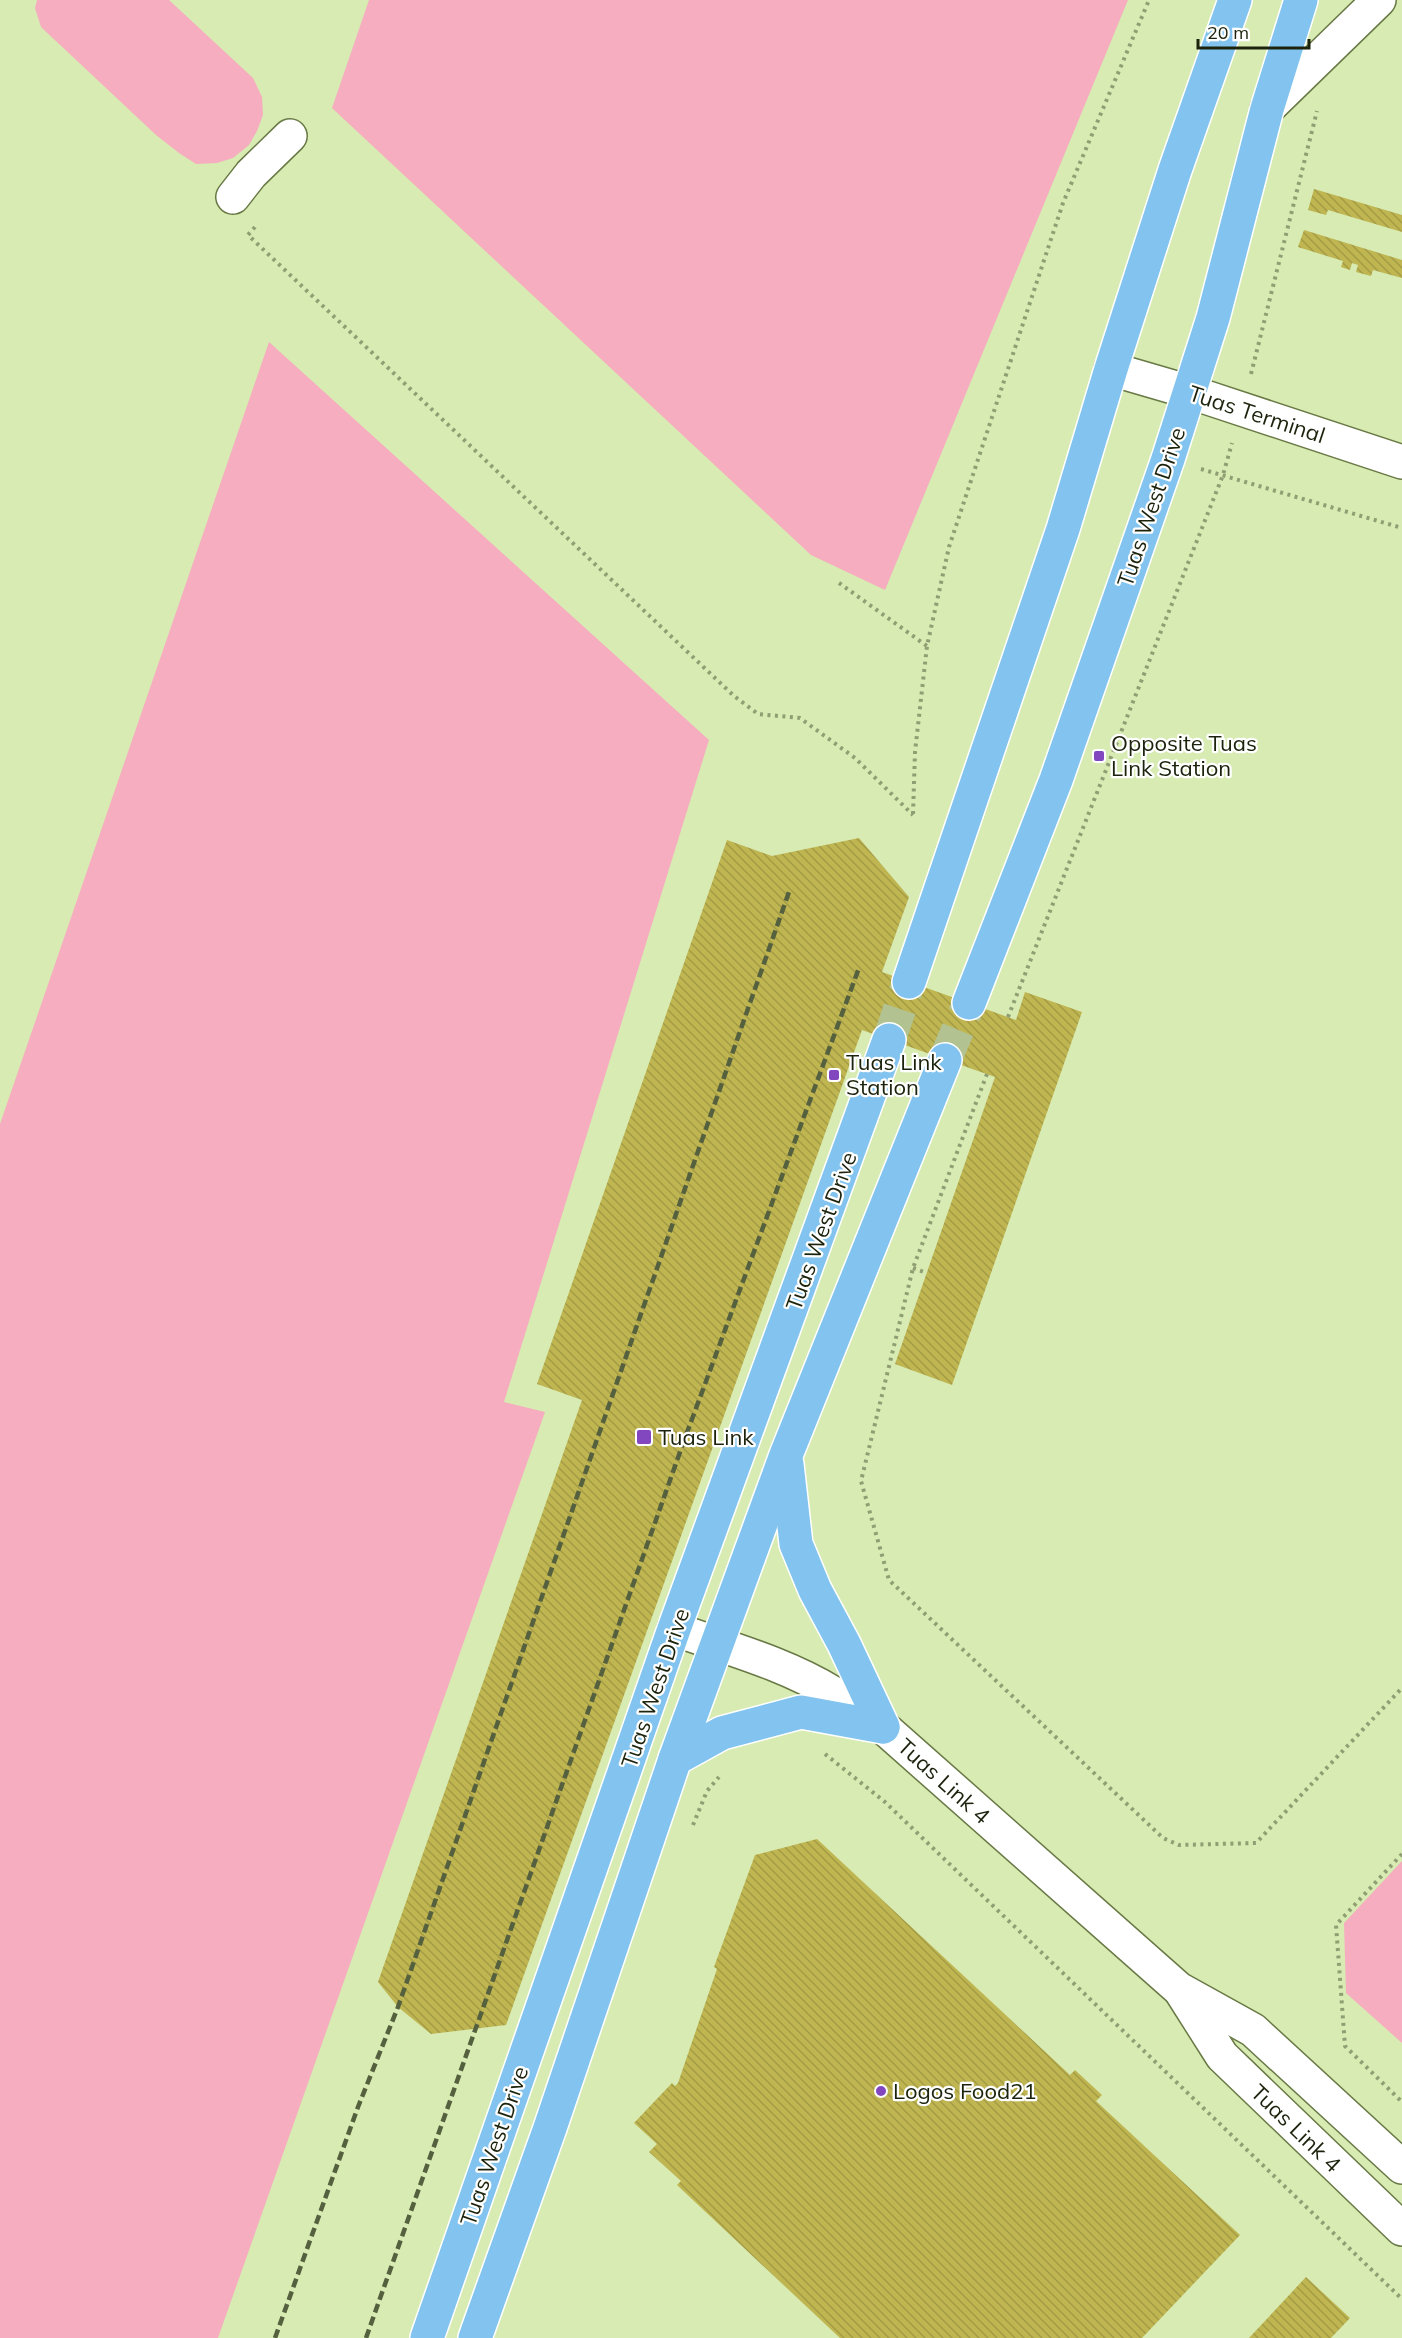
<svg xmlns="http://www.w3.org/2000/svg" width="1402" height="2338" font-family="Mulish,sans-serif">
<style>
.green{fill:#f6adbf}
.building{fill:url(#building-back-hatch)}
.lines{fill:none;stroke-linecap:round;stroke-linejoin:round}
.major-tunnel{stroke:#b2c391;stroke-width:33;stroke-dasharray:33 16;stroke-linecap:butt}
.minor-casing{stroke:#697945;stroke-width:36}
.major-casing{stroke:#fff;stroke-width:36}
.path{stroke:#909f73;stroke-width:4;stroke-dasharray:3 4.5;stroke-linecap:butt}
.minor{stroke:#fff;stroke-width:33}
.major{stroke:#82c4ef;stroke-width:33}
.rail{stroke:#55603f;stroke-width:4.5;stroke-dasharray:9 4.5;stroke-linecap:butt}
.poi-dot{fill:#8247be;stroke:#fff;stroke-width:2}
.labels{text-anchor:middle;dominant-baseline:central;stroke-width:4.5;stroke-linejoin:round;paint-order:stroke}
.street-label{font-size:22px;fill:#1c230d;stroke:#fff}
.poi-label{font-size:22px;fill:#1c230d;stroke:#fff;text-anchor:start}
</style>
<defs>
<pattern id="building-back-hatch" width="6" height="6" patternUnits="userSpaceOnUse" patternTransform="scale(1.5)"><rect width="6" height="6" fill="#bfb551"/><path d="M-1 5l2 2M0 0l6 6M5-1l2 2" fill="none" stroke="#a49b45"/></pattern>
</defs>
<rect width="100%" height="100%" fill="#d7ebb2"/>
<g class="green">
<polygon points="37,0 169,0 253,78 262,97 263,115 257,131 249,145 233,158 217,163 196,164 179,153 156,135 41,27 35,8"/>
<polygon points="369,0 1128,0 885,590 811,555 332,108"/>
<polygon points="269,342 709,740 504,1402 545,1412 218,2338 0,2338 0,1124"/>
<polygon points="1402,1861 1402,2043 1346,1993 1344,1923"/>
</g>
<g class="building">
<polygon points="1314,189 1402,215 1402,232 1328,210 1326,215 1308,210"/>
<polygon points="1304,230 1402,260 1402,278 1373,270 1371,276 1356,272 1358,265 1352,263 1350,270 1341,267 1343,261 1298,247"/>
<polygon points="859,838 909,897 882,972 1016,1020 1025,992 1082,1012 952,1385 895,1364 995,1077 862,1030 506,2025 431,2034 398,2007 378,1982 582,1400 537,1384 727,840 772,856"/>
<polygon points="817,1839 1070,2075 1075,2070 1102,2095 1096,2101 1240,2235 1142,2338 840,2338 677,2185 681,2181 649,2152 657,2144 634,2123 672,2083 675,2086 678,2083 717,1969 714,1967 755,1855"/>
<polygon points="1306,2277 1350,2318 1331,2338 1249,2338"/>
</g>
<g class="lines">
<g class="major-tunnel">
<polyline points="889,1040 909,982"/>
<polyline points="945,1060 969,1003"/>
</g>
<g class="minor-casing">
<g id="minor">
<polyline points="1267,109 1379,0"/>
<polyline points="233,197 251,174 290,136"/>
<polyline points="1111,369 1190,392 1402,462"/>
<path d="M674,1629C727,1648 784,1663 833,1693C850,1703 866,1715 883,1727L1179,1989L1253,2030L1402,2167"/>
<polyline points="1182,1993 1222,2056 1402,2229"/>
</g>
</g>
<g class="major-casing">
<g id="major">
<polyline points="909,982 1063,529 1111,369 1175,170 1235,0"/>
<polyline points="969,1003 1056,780 1168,459 1213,318 1267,109 1301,0"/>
<polyline points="787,1464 796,1544 815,1590 844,1644 883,1727"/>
<polyline points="675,1759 722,1733 801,1712 883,1727"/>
<polyline points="427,2338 674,1629 889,1040"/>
<polyline points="475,2338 550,2128 675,1759 786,1455 945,1060"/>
</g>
</g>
<g class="path">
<polyline points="255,227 248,235 734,696 758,714 800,718 855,758 913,815"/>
<polyline points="1251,374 1317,111"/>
<polyline points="1201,469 1402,528"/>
<polyline points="839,583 927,646"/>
<polyline points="913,814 915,752 927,646 949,547 1063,203 1149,0"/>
<polyline points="1008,1017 1223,475 1232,443"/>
<polyline points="987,1074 913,1268 861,1481 889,1580 1163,1838 1179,1845 1256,1843 1402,1688"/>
<polyline points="913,1268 927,1273"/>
<polyline points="825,1754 885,1802 1402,2299"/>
<polyline points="693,1825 707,1791 719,1777"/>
<polyline points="1402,1854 1336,1925 1345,2046 1402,2102"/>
</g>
<use href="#minor" class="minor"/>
<use href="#major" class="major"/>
<g class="rail">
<polyline points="275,2338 358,2107 398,2007 790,889"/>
<polyline points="366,2338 685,1438 859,968"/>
</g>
</g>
<g class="poi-dot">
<rect x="1093" y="750" width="12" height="12" rx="3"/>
<rect x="828" y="1069" width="12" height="12" rx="3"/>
<rect x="636" y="1429" width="16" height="16" rx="3"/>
<circle cx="881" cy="2091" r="6"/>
</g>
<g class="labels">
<g class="street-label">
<text transform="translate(1257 414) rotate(18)">Tuas Terminal</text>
<text transform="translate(1151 507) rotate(-71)">Tuas West Drive</text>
<text transform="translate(821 1231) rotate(-70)">Tuas West Drive</text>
<text transform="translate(655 1688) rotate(-71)">Tuas West Drive</text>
<text transform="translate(944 1781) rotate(42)">Tuas Link 4</text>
<text transform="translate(1296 2128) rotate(44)">Tuas Link 4</text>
<text transform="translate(494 2146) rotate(-71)">Tuas West Drive</text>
</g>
<g class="poi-label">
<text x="1111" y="743">Opposite Tuas<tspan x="1111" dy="25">Link Station</tspan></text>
<text x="846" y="1062">Tuas Link<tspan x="846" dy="25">Station</tspan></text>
<text x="658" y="1437">Tuas Link</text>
<text x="893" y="2091">Logos Food21</text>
</g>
</g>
<path d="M1198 39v9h111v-9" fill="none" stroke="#1c230d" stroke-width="3"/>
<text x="1207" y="39" font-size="18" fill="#1c230d" stroke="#ffffff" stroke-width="4.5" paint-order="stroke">20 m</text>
</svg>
